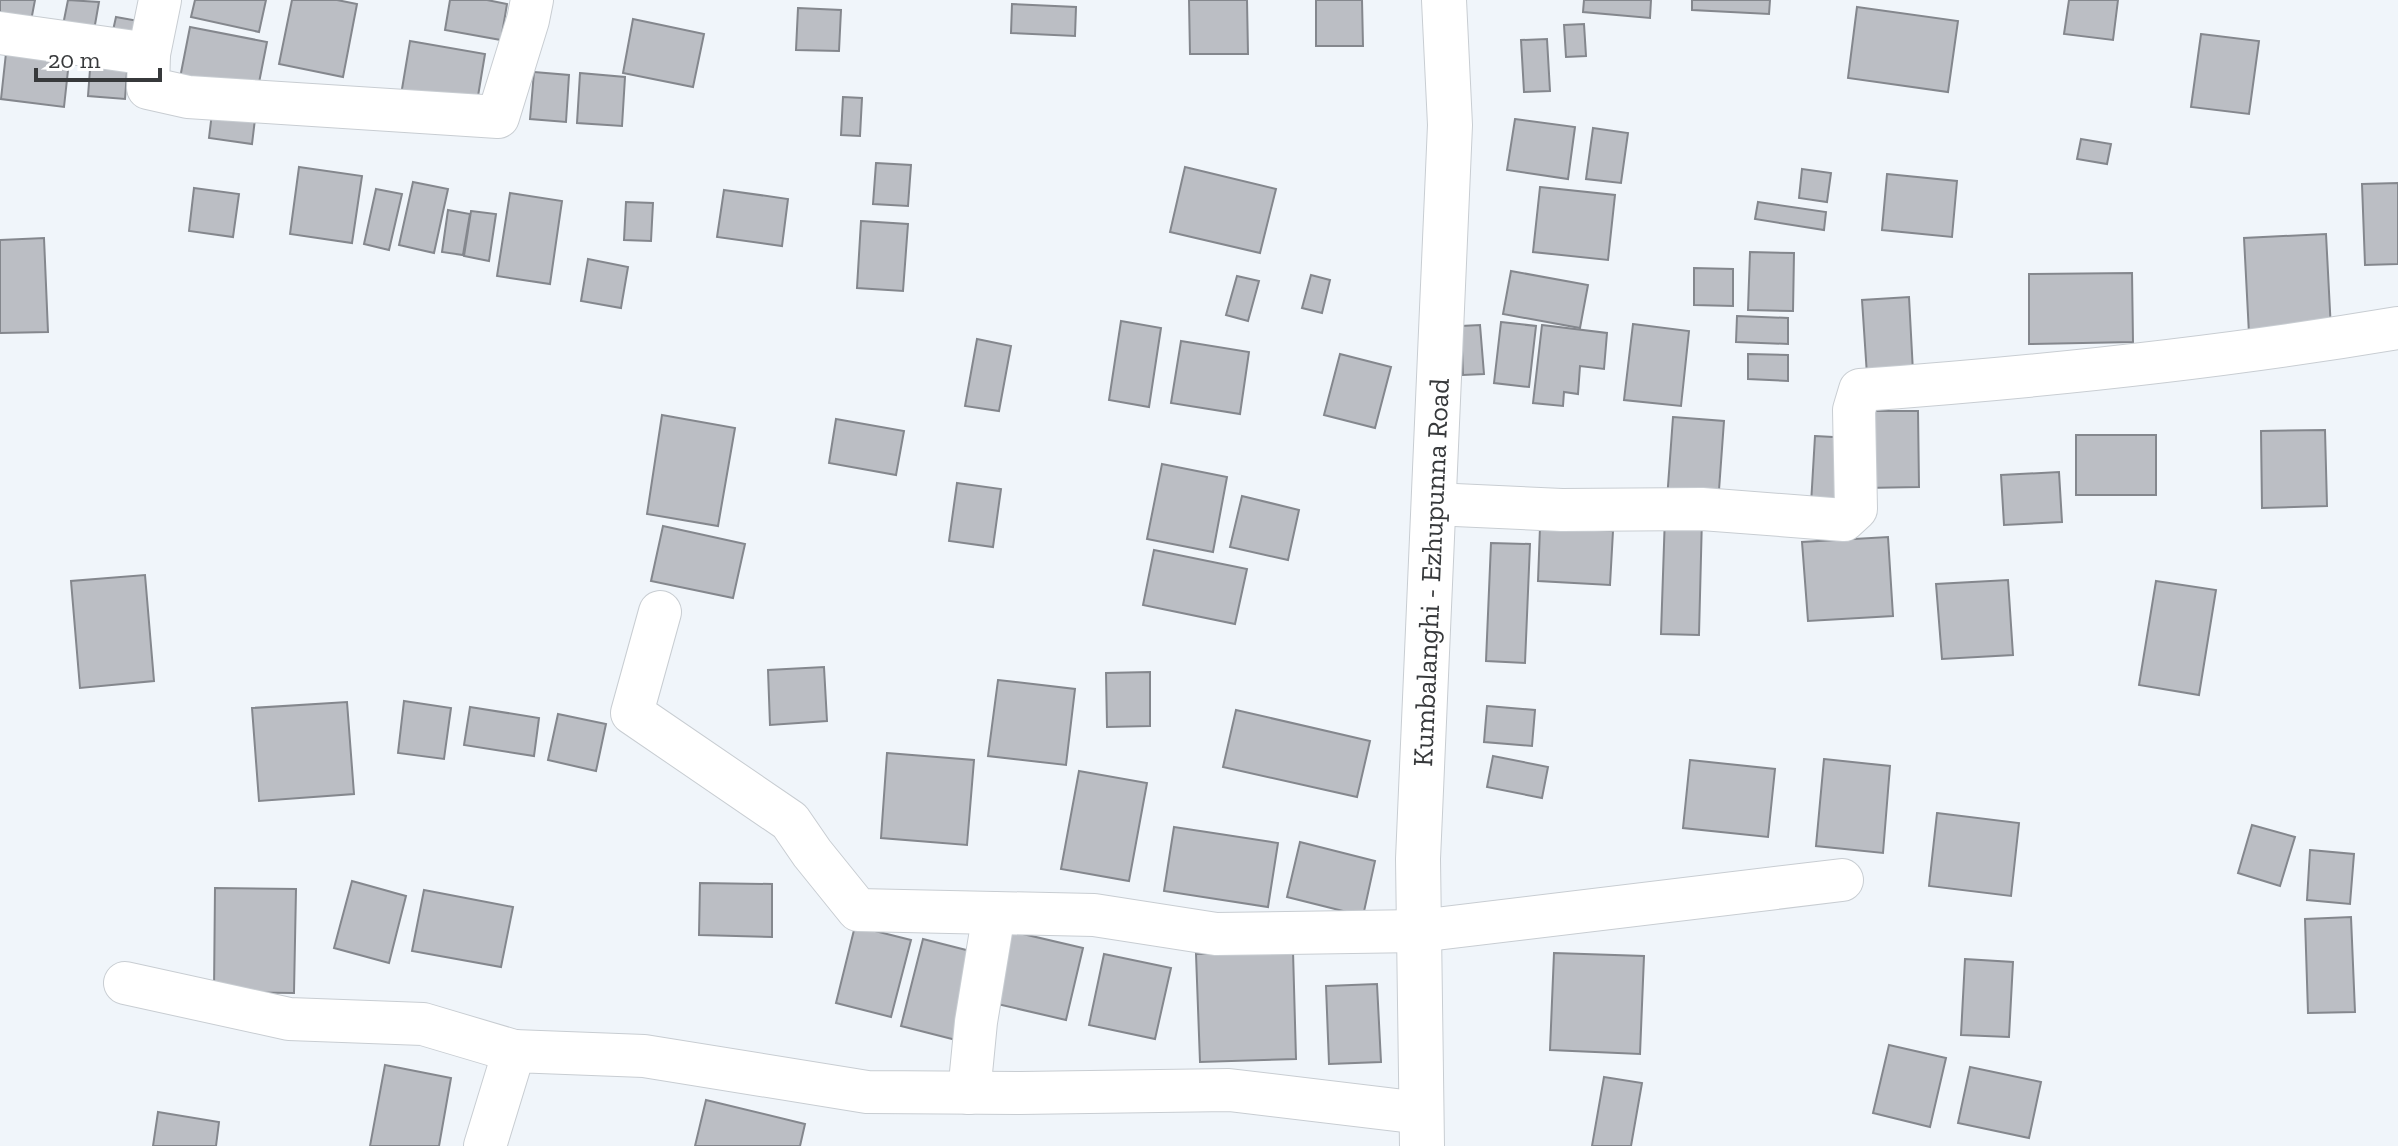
<svg xmlns="http://www.w3.org/2000/svg" width="2398" height="1146" font-family="'Zilla Slab',serif">
<style>
.building{fill:#bbbec4;stroke:#84878d;stroke-width:2}
.lines{fill:none;stroke-linecap:round;stroke-linejoin:round}
.street-casing{stroke:#c8cdd2;stroke-width:44}
.secondary-casing{stroke:#c8cdd2;stroke-width:46}
.street{stroke:#fff;stroke-width:42}
.secondary{stroke:#fff;stroke-width:44}
.labels{text-anchor:middle;dominant-baseline:central;stroke-width:6;stroke-linejoin:round;paint-order:stroke}
.street-label{font-size:28px;fill:#37393b;stroke:#fff}
</style>
<rect width="100%" height="100%" fill="#f0f5fa"/>
<g class="building">
<polygon points="0,0 35,0 30,26 0,21"/>
<polygon points="68,0 99,2 93,36 62,30"/>
<polygon points="195,0 266,0 259,32 191,17"/>
<polygon points="292,0 337,0 357,4 343,77 279,64"/>
<polygon points="450,0 487,0 507,4 501,40 445,30"/>
<polygon points="1189,0 1247,0 1248,54 1190,54"/>
<polygon points="1316,0 1362,0 1363,46 1316,46"/>
<polygon points="1584,0 1651,0 1650,18 1583,12"/>
<polygon points="1692,0 1770,0 1769,14 1692,10"/>
<polygon points="2069,0 2118,0 2113,40 2064,34"/>
<polygon points="1012,4 1076,7 1075,36 1011,33"/>
<polygon points="1857,7 1958,21 1948,92 1848,78"/>
<polygon points="798,8 841,10 839,51 796,50"/>
<polygon points="116,17 144,22 140,40 112,35"/>
<polygon points="633,19 704,34 693,87 623,73"/>
<polygon points="1584,24 1586,56 1566,57 1564,25"/>
<polygon points="190,27 267,42 256,98 179,83"/>
<polygon points="2201,34 2259,41 2249,114 2191,107"/>
<polygon points="1547,39 1550,91 1524,92 1521,40"/>
<polygon points="410,41 485,54 476,108 401,95"/>
<polygon points="6,53 69,61 64,107 1,99"/>
<polygon points="91,56 128,59 125,99 88,96"/>
<polygon points="534,72 569,75 566,122 530,119"/>
<polygon points="580,73 625,77 622,126 577,123"/>
<polygon points="843,97 862,98 860,136 841,135"/>
<polygon points="212,113 255,119 252,144 209,138"/>
<polygon points="1515,119 1575,127 1568,179 1507,170"/>
<polygon points="1593,128 1628,133 1621,183 1586,179"/>
<polygon points="2081,139 2111,144 2107,164 2077,159"/>
<polygon points="876,163 911,165 908,206 873,204"/>
<polygon points="299,167 362,176 352,243 290,234"/>
<polygon points="1185,167 1276,189 1260,253 1170,232"/>
<polygon points="1802,169 1831,173 1827,202 1799,198"/>
<polygon points="1887,174 1957,181 1952,237 1882,230"/>
<polygon points="413,182 448,189 434,253 399,245"/>
<polygon points="2398,183 2398,264 2365,265 2362,184"/>
<polygon points="1540,187 1615,195 1608,260 1533,252"/>
<polygon points="194,188 239,194 233,237 189,231"/>
<polygon points="376,189 402,194 389,250 364,244"/>
<polygon points="724,190 788,199 782,246 717,237"/>
<polygon points="510,193 562,201 550,284 497,276"/>
<polygon points="626,202 653,203 651,241 624,240"/>
<polygon points="1758,202 1826,212 1824,230 1755,219"/>
<polygon points="448,210 470,214 463,255 442,252"/>
<polygon points="471,211 496,214 489,261 464,256"/>
<polygon points="861,221 908,224 903,291 857,288"/>
<polygon points="2326,234 2331,330 2249,334 2244,238"/>
<polygon points="44,238 48,332 0,333 0,240"/>
<polygon points="1750,252 1794,253 1793,311 1748,310"/>
<polygon points="588,259 628,267 621,308 581,301"/>
<polygon points="1694,268 1733,269 1733,306 1694,305"/>
<polygon points="1511,271 1588,285 1580,328 1503,314"/>
<polygon points="2132,273 2133,342 2029,344 2029,274"/>
<polygon points="1311,275 1330,280 1322,313 1302,308"/>
<polygon points="1237,276 1259,281 1248,321 1226,315"/>
<polygon points="1909,297 1913,372 1867,375 1862,300"/>
<polygon points="1737,316 1788,318 1788,344 1736,342"/>
<polygon points="1121,321 1161,328 1149,407 1109,400"/>
<polygon points="1501,322 1536,326 1529,387 1494,383"/>
<polygon points="1633,324 1689,331 1681,406 1624,400"/>
<polygon points="1480,325 1484,374 1463,375 1461,326"/>
<polygon points="1542,325 1607,333 1604,369 1580,366 1578,394 1564,392 1563,406 1533,403"/>
<polygon points="977,339 1011,346 999,411 965,406"/>
<polygon points="1181,341 1249,352 1240,414 1171,403"/>
<polygon points="1340,354 1391,367 1375,428 1324,415"/>
<polygon points="1748,354 1788,355 1788,381 1748,379"/>
<polygon points="1864,411 1918,411 1919,487 1865,488"/>
<polygon points="662,415 735,428 718,526 647,514"/>
<polygon points="1673,417 1724,421 1718,504 1667,500"/>
<polygon points="836,419 904,431 896,475 829,463"/>
<polygon points="2325,430 2327,506 2262,508 2261,431"/>
<rect x="2076" y="435" width="80" height="60"/>
<polygon points="1815,436 1851,438 1846,507 1811,504"/>
<polygon points="1162,464 1227,477 1213,552 1147,539"/>
<polygon points="2059,472 2062,522 2004,525 2001,475"/>
<polygon points="957,483 1001,489 993,547 949,541"/>
<polygon points="1242,496 1299,510 1288,560 1230,547"/>
<polygon points="1665,515 1702,517 1699,635 1661,634"/>
<polygon points="663,526 745,544 733,598 651,581"/>
<polygon points="1540,527 1613,531 1610,585 1538,581"/>
<polygon points="1888,537 1893,616 1808,621 1802,542"/>
<polygon points="1491,543 1530,544 1525,663 1486,661"/>
<polygon points="1154,550 1247,569 1235,624 1143,605"/>
<polygon points="145,575 154,681 80,688 71,581"/>
<polygon points="2008,580 2013,655 1942,659 1936,584"/>
<polygon points="2156,581 2216,590 2199,695 2139,685"/>
<polygon points="824,667 827,721 770,725 768,670"/>
<polygon points="1150,672 1150,726 1107,727 1106,673"/>
<polygon points="998,680 1075,689 1066,765 988,756"/>
<polygon points="404,701 451,708 444,759 398,753"/>
<polygon points="347,702 354,794 259,801 252,708"/>
<polygon points="1487,706 1535,710 1532,746 1484,742"/>
<polygon points="470,707 539,718 534,756 464,745"/>
<polygon points="1236,710 1370,741 1357,797 1223,767"/>
<polygon points="558,714 606,724 596,771 548,760"/>
<polygon points="887,753 974,760 967,845 881,838"/>
<polygon points="1493,756 1548,767 1542,798 1487,787"/>
<polygon points="1824,759 1890,766 1883,853 1816,846"/>
<polygon points="1690,760 1775,769 1768,837 1683,828"/>
<polygon points="1079,771 1147,783 1129,881 1061,869"/>
<polygon points="1937,813 2019,823 2011,896 1929,886"/>
<polygon points="2252,825 2295,837 2280,886 2238,873"/>
<polygon points="1174,827 1278,843 1268,907 1164,891"/>
<polygon points="1300,842 1375,861 1363,916 1287,897"/>
<polygon points="2310,850 2354,854 2350,904 2307,900"/>
<polygon points="352,881 406,896 389,963 334,948"/>
<polygon points="700,883 772,884 772,937 699,935"/>
<polygon points="215,888 296,889 294,993 214,992"/>
<polygon points="424,890 513,907 501,967 412,951"/>
<polygon points="2351,917 2355,1012 2308,1013 2305,919"/>
<polygon points="855,926 911,940 891,1017 836,1003"/>
<polygon points="1010,931 1083,948 1066,1020 993,1003"/>
<polygon points="923,939 982,954 960,1041 901,1026"/>
<polygon points="1293,951 1296,1059 1200,1062 1196,954"/>
<polygon points="1554,953 1644,956 1640,1054 1550,1050"/>
<polygon points="1104,954 1171,968 1155,1039 1089,1025"/>
<polygon points="1965,959 2013,962 2009,1037 1961,1035"/>
<polygon points="1377,984 1381,1062 1329,1064 1326,986"/>
<polygon points="1889,1045 1946,1058 1930,1127 1873,1113"/>
<polygon points="385,1065 451,1078 439,1146 370,1146"/>
<polygon points="1970,1067 2041,1082 2029,1138 1958,1123"/>
<polygon points="1604,1077 1642,1083 1631,1146 1592,1146"/>
<polygon points="706,1100 805,1124 800,1146 695,1146"/>
<polygon points="158,1112 219,1122 216,1146 153,1146"/>
</g>
<g class="lines">
<g class="street-casing">
<g id="street">
<polyline points="160,0 149,54 148,88 188,97 498,117 528,20 532,0"/>
<polyline points="0,33 149,54"/>
<path d="M1433,504L1562,510L1702,509L1844,520L1856,509L1854,410L1860,390C2039,377 2220,358 2398,328"/>
<polyline points="660,612 632,713 790,821 812,853 858,910 1094,915 1216,934 1419,931 1842,880"/>
<polyline points="125,983 289,1019 423,1024 514,1051"/>
<polyline points="969,1093 976,1022 994,913"/>
<polyline points="485,1146 514,1051 644,1056 867,1092 1020,1093 1229,1090 1421,1113"/>
</g>
</g>
<g class="secondary-casing">
<g id="secondary">
<path id="s1" d="M1422,1146L1418,859L1450,125L1444,0"/>
</g>
</g>
<use href="#street" class="street"/>
<use href="#secondary" class="secondary"/>
</g>
<g class="labels">
<g class="street-label">
<text stroke="none"><textPath href="#s1" startOffset="574">Kumbalanghi - Ezhupunna Road</textPath></text>
</g>
</g>
<path d="M36 68v12h124v-12" fill="none" stroke="#37393b" stroke-width="4"/>
<text x="48" y="68" font-size="24" fill="#37393b" stroke="#ffffff" stroke-width="6" paint-order="stroke">20 m</text>
</svg>
